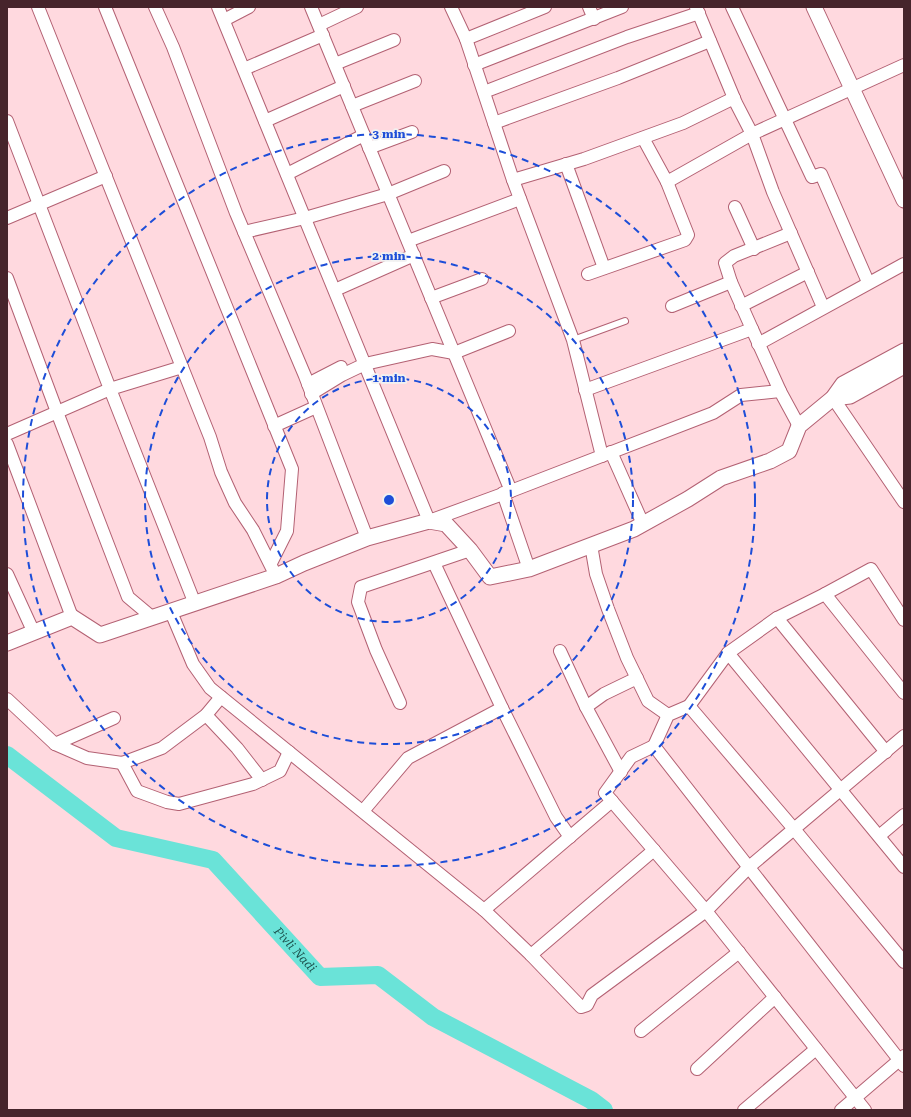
<svg xmlns="http://www.w3.org/2000/svg" width="911" height="1117" font-family="'Roboto Serif',serif">
<style>
.lines{fill:none;stroke-linecap:round;stroke-linejoin:round}
.river{stroke:#6ae3d8;stroke-width:18}
.service-casing{stroke:#b36173;stroke-width:8}
.minor-casing{stroke:#b36173;stroke-width:14}
.tertiary-casing{stroke:#b36173;stroke-width:17}
.service{stroke:#fff;stroke-width:6}
.minor{stroke:#fff;stroke-width:12}
.tertiary{stroke:#fff;stroke-width:15}
.ring{fill:none;stroke:#1d4ed8;stroke-width:2;stroke-dasharray:7 5}
.labels{text-anchor:middle;dominant-baseline:central;stroke-width:3.5;stroke-linejoin:round;paint-order:stroke}
.water-label{font-size:12px;font-style:italic;fill:#1c514d;stroke:#f1f1f1}
.centre{fill:#1d4ed8;stroke:#f1f1f1;stroke-width:2}
.ring-label{font-size:12px;text-anchor:middle;font-weight:bold;fill:#1d4ed8;stroke:#f1f1f1;stroke-width:3.5;stroke-linejoin:round;paint-order:stroke}
</style>
<rect width="100%" height="100%" fill="#ffd9df"/>
<g class="lines">
<path class="river" id="s1" d="M7,755L116,838L213,860L320,977L378,975L433,1017L591,1100L604,1110"/>
<g class="service-casing">
<polyline id="service" points="573,340 625,321"/>
</g>
<g class="minor-casing">
<g id="minor">
<polyline points="38,7 210,437 221,472 235,503 253,530 276,576"/>
<polyline points="105,7 292,469 287,531 271,563"/>
<polyline points="155,7 173,47 236,213 305,376 367,538"/>
<polyline points="218,7 429,521 511,491 713,413 741,395 780,391 799,426"/>
<polyline points="311,7 511,491"/>
<polyline points="451,7 466,39 513,180 573,340 602,456"/>
<polyline points="589,7 594,19"/>
<polyline points="696,7 736,103 752,134 904,65"/>
<polyline points="732,7 812,177 821,174 868,282"/>
<polyline points="224,20 249,7"/>
<polyline points="319,25 357,7"/>
<polyline points="466,39 545,7"/>
<polyline points="335,64 394,40"/>
<polyline points="474,65 622,7"/>
<polyline points="244,69 323,35"/>
<polyline points="484,92 627,37 699,13"/>
<polyline points="352,106 415,81"/>
<polyline points="7,121 110,389 7,434"/>
<polyline points="265,121 344,86"/>
<polyline points="494,123 618,78 710,41"/>
<polyline points="643,138 667,182 752,134 773,192 823,307"/>
<polyline points="369,148 412,132"/>
<polyline points="566,164 604,268"/>
<polyline points="287,174 364,135"/>
<polyline points="513,180 584,159 683,123 734,98"/>
<polyline points="735,207 754,249"/>
<polyline points="7,218 106,176"/>
<polyline points="244,232 305,218 388,194 444,171"/>
<polyline points="408,241 520,199"/>
<polyline points="588,274 685,240 688,235 667,182"/>
<polyline points="7,278 57,412 128,597 153,618"/>
<polyline points="731,282 725,263 734,256 791,233"/>
<polyline points="335,290 414,255"/>
<polyline points="431,298 482,279"/>
<polyline points="672,306 731,282 752,329"/>
<polyline points="741,306 808,272"/>
<polyline points="758,344 904,264"/>
<polyline points="182,367 110,389 195,604"/>
<polyline points="308,384 341,367"/>
<polyline points="585,390 752,329 780,391"/>
<polyline points="311,394 342,375 365,364 432,349 454,353 509,331"/>
<polyline points="833,398 904,502"/>
<polyline points="274,426 316,407"/>
<polyline points="7,444 72,617"/>
<polyline points="611,452 643,524"/>
<polyline points="503,493 529,569"/>
<polyline points="591,545 596,574 608,609 627,658 648,701 668,715"/>
<polyline points="434,563 502,708 556,817 570,837"/>
<polyline points="7,574 34,633"/>
<polyline points="825,594 871,569 904,620"/>
<polyline points="171,612 193,664 210,688 484,910 531,955 581,1007 587,1005 592,995 706,911 865,1110"/>
<polyline points="777,618 825,594 904,693"/>
<polyline points="560,651 586,707 621,772"/>
<polyline points="728,653 777,618 886,752"/>
<polyline points="7,699 55,744 114,718"/>
<polyline points="400,703 376,650 358,602 361,587 470,550"/>
<polyline points="689,706 728,653 904,867"/>
<polyline points="586,707 604,694 637,678"/>
<polyline points="206,715 237,748 262,780"/>
<polyline points="904,736 749,867 706,911 605,793 631,757 654,746 904,1066"/>
<polyline points="55,744 87,758 122,763 162,748 206,715 221,697"/>
<polyline points="654,746 668,715 689,706 794,829 904,962"/>
<polyline points="122,763 137,791 167,802 179,804 253,784 280,771 289,752"/>
<polyline points="363,811 408,758 502,708"/>
<polyline points="879,836 904,815"/>
<polyline points="484,910 612,801"/>
<polyline points="531,955 654,850"/>
<polyline points="641,1031 739,952"/>
<polyline points="697,1069 775,997"/>
<polyline points="744,1110 816,1049"/>
<polyline points="841,1110 904,1056"/>
</g>
</g>
<g class="tertiary-casing">
<g id="tertiary">
<polyline points="814,7 904,200"/>
<polyline points="833,398 850,396 904,366"/>
<polyline points="7,643 72,617 100,635 276,576 304,563 367,538 429,521 446,524 470,550 490,577 529,569 634,529 688,499 721,478 770,461 789,451 799,426 833,398 843,384 904,351"/>
</g>
</g>
<use href="#service" class="service"/>
<use href="#minor" class="minor"/>
<use href="#tertiary" class="tertiary"/>
</g>
<g class="ring">
<circle cx="389" cy="500" r="122"/>
<circle cx="389" cy="500" r="244"/>
<circle cx="389" cy="500" r="366"/>
</g>
<g class="labels">
<g class="water-label">
<text stroke="none"><textPath href="#s1" startOffset="358">Pivli Nadi</textPath></text>
</g>
</g>
<circle cx="389" cy="500" r="6" class="centre"/>
<g class="ring-label">
<text x="389" y="138">3 min</text>
<text x="389" y="260">2 min</text>
<text x="389" y="382">1 min</text>
</g>
<rect width="911" height="1117" fill="none" stroke="#46242b" stroke-width="16"/>
</svg>
